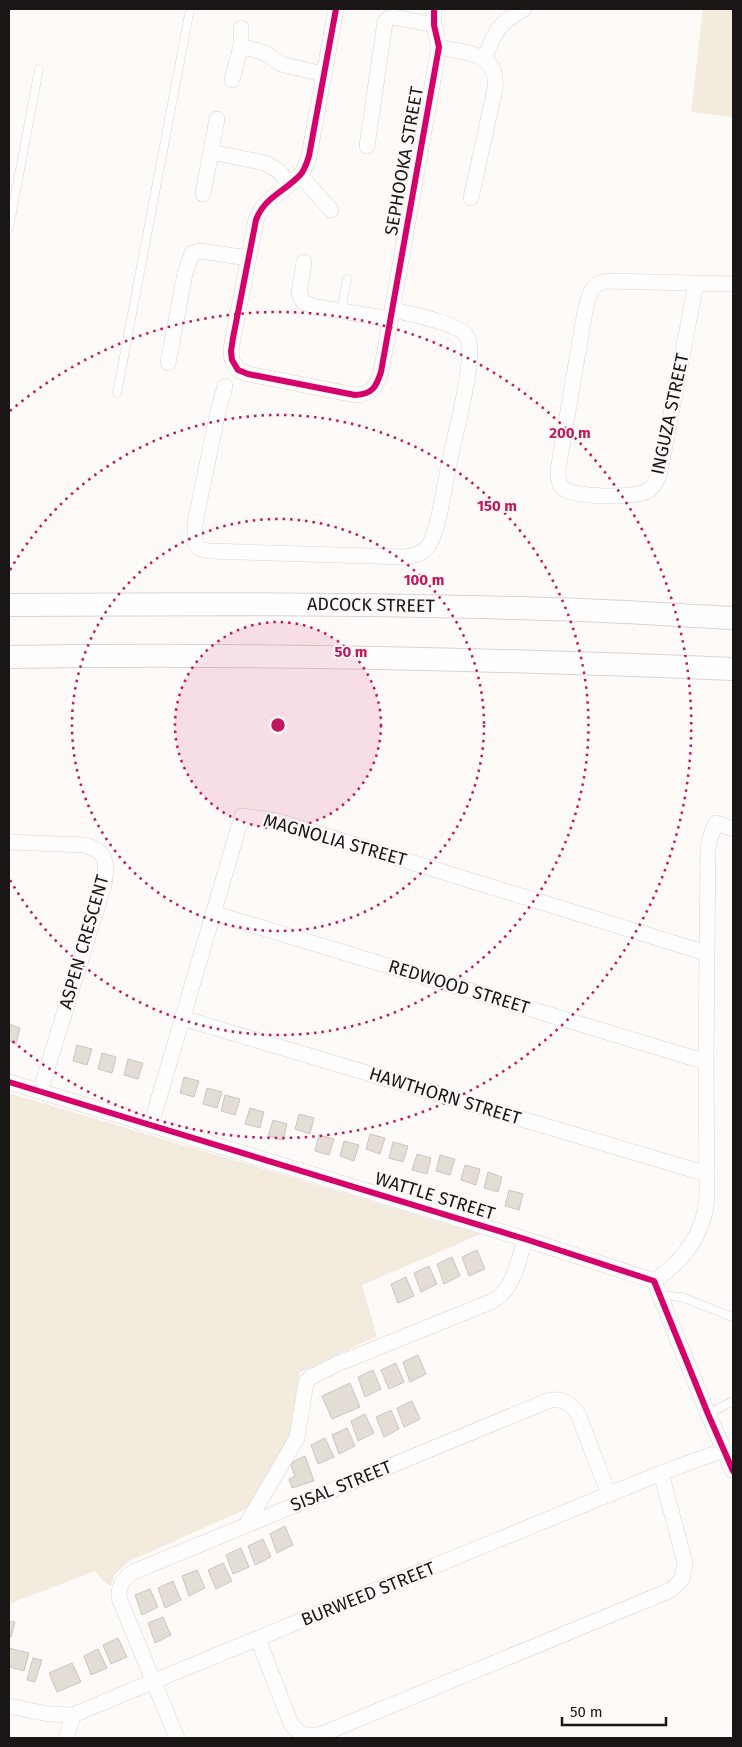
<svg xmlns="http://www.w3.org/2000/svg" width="742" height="1747" font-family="'Fira Sans',sans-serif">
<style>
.green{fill:#f2ebde}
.building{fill:#e4ddd5;stroke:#c9c7c5}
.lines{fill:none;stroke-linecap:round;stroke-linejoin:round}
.service-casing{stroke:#d7d4d3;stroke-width:9}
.minor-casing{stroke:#d7d4d3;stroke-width:16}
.secondary-casing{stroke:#d7d4d3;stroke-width:24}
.service{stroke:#fffefe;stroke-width:8}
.minor{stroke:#fffefe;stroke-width:15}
.secondary{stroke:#fffefe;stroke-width:22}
.cycleway-casing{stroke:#fef9f7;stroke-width:9}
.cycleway{stroke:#d6006c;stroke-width:6}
.ring{fill:none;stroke:#c2185b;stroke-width:2.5;stroke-dasharray:2.5 5}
.labels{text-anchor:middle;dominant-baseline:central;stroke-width:4;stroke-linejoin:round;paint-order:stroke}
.street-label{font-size:18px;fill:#191615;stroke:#fef9f7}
.centre{fill:#c2185b;stroke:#fef9f7;stroke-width:2.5}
.ring-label{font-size:15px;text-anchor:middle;font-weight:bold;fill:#c2185b;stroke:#fef9f7;stroke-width:4;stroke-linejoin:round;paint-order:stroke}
</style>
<rect width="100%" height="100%" fill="#fdfaf8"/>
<g class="green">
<polygon points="703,9 733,9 733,117 691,112"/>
<polygon points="9,1093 481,1234 362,1285 377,1336 299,1373 301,1391 292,1442 257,1504 130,1561 115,1574 111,1586 102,1580 95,1571 9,1604"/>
</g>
<g class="building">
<polygon points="9,1024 20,1028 16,1044 9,1041"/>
<polygon points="77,1045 92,1049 87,1065 73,1061"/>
<polygon points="102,1053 116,1057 112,1073 98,1069"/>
<polygon points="128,1059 143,1063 138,1079 124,1075"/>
<polygon points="184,1077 199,1081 194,1097 180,1093"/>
<polygon points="207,1088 222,1092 217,1108 203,1104"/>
<polygon points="225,1095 240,1099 235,1115 221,1111"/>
<polygon points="250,1108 264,1112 260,1128 245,1124"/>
<polygon points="299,1114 314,1118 310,1134 295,1129"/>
<polygon points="273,1120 287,1124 283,1140 268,1136"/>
<polygon points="370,1134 385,1138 380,1154 366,1149"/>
<polygon points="319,1135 334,1139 329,1155 315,1151"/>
<polygon points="344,1141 359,1145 354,1161 340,1156"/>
<polygon points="393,1142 408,1146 403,1162 389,1158"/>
<polygon points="417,1154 431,1158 427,1174 412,1170"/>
<polygon points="440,1155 455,1159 450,1175 436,1171"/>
<polygon points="465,1165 480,1169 476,1185 461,1180"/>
<polygon points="488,1172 502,1177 498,1192 484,1188"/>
<polygon points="509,1190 523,1194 519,1210 505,1206"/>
<polygon points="477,1250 485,1269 469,1276 462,1257"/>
<polygon points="452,1257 460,1276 444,1284 437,1264"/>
<polygon points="429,1266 437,1284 421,1292 414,1273"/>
<polygon points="406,1277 414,1296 398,1303 391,1284"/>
<polygon points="418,1355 426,1374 410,1382 403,1362"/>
<polygon points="396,1363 404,1382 389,1389 381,1370"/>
<polygon points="373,1370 381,1389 365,1397 358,1377"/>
<polygon points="350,1383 360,1407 332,1419 322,1396"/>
<polygon points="412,1401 420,1419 404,1427 397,1408"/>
<polygon points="391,1410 399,1429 384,1437 376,1417"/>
<polygon points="365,1414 374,1433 358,1441 351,1421"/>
<polygon points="347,1428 355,1446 339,1454 332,1435"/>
<polygon points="325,1438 334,1457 318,1464 311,1445"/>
<polygon points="305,1456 314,1481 292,1488 289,1479 295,1476 290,1463"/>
<polygon points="285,1526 293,1545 277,1553 270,1534"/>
<polygon points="263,1539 271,1557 255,1565 248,1546"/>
<polygon points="241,1548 249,1567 233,1574 226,1555"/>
<polygon points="223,1563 232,1581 216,1589 208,1570"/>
<polygon points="197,1570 205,1588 189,1596 182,1576"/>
<polygon points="173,1581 181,1600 165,1608 158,1588"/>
<polygon points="150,1589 158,1607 142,1615 135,1595"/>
<polygon points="163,1617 171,1635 155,1643 148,1623"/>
<polygon points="9,1621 15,1622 11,1637 9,1636"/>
<polygon points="118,1638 127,1657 111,1664 103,1645"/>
<polygon points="9,1648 29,1653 24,1671 9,1667"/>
<polygon points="98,1649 107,1668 91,1675 84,1656"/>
<polygon points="33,1658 42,1660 35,1682 27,1680"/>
<polygon points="72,1663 81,1682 57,1692 49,1673"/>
</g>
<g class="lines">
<g class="service-casing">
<g id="service">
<polyline points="9,228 39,69"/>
<polyline points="341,311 347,279"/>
<polyline points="117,393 190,9"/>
<polyline points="660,1295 681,1297 733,1317"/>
<polyline points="708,1414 733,1401"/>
</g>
</g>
<g class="minor-casing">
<g id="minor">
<path d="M336,9L309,156C307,162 305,169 301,174C286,191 264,197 256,220L233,338L231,351L232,360L238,370L248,374L355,395C373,394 376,387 381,372L439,47L434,25V9"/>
<polyline points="241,46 265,53 281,64 323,74"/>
<path d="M439,47C467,54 499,51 495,89L471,198"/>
<path d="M485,57C495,31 499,23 524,9"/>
<polyline points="232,80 241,46 241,28"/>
<polyline points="367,146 385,22 389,18 394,17 434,25"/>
<polyline points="211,152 265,163 279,171 289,184"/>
<polyline points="300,175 331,210"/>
<polyline points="203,194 217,119"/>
<polyline points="304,262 299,293 303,302 316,307 391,319"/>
<path d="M696,283L660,472C657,480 654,487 647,491C636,498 572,498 563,488C558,484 558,476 558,470L584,317C588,300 588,285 606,281L733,284"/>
<polyline points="168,363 185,273 192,253 200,251 248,258"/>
<path d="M225,386L217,416L195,523V543L200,549L209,551L404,557C416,555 424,554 430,543C439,526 444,489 448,469C454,438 464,403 468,372C469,362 472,346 467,337C460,323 409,314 393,310"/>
<path d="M9,842L85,845C108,852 107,863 104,885L40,1092"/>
<polyline points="213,913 706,1062"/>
<polyline points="182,1018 707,1174"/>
<polyline points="9,1082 525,1239 654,1281 708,1414 733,1471"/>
<polyline points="151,1125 242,816 278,821 706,953"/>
<path d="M654,1281C684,1260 704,1235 707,1197L706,1062L708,848L710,838L716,823L733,829"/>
<path d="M246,1525L297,1438L306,1382L311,1377L337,1364L493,1301C514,1289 518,1262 525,1239"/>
<path d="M258,1639L291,1724C301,1736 308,1738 322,1734L671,1590L682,1579L685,1563L661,1473"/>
<polyline points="9,1706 48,1714 73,1715 154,1681 661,1473 724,1450"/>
<polyline points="66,1738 73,1715"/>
<path d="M177,1738L119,1598C118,1586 123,1579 133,1572L550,1400C564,1399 571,1403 578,1414L609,1495"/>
</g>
</g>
<g class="secondary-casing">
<g id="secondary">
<path d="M9,605C187,604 366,603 545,609C608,610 670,615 733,618"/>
<path d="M9,657C250,653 492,659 733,669"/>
</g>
</g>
<use href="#service" class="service"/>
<use href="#minor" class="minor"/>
<use href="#secondary" class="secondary"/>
<g class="cycleway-casing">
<g id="cycleway">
<path d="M336,9L309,156C307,162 305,169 301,174C286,191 264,197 256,220L233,338L231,351L232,360L238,370L248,374L355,395C373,394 376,387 381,372L439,47L434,25V9"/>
<polyline points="9,1082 525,1239 654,1281 708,1414 733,1471"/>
</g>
</g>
<use href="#cycleway" class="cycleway"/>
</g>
<circle cx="278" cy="725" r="103" fill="#c2185b" fill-opacity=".12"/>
<g class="ring">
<circle cx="278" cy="725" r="103"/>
<circle cx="278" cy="725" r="206"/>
<path d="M10 570A310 310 0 1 1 10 880"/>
<path d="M10 411A413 413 0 1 1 10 1039"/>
</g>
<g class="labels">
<g class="street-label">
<text transform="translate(404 161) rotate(-80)">SEPHOOKA STREET</text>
<text transform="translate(670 414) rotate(-78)">INGUZA STREET</text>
<text transform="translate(371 605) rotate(1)">ADCOCK STREET</text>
<text transform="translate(335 840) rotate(16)">MAGNOLIA STREET</text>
<text transform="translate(84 942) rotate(-74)">ASPEN CRESCENT</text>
<text transform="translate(459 987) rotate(17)">REDWOOD STREET</text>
<text transform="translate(445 1096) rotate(17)">HAWTHORN STREET</text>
<text transform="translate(435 1196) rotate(17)">WATTLE STREET</text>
<text transform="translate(341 1486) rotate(-22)">SISAL STREET</text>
<text transform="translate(368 1594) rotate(-22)">BURWEED STREET</text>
</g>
</g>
<circle cx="278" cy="725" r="8" class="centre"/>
<g class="ring-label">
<text x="570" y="438">200 m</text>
<text x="497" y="511">150 m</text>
<text x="424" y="585">100 m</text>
<text x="351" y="657">50 m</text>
</g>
<rect width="742" height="1747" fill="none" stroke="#191615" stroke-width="20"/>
<path d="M562 1717v8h104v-8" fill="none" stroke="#191615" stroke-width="2.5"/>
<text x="570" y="1717" font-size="15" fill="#191615" stroke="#fef9f7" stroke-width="4" paint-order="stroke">50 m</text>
</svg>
